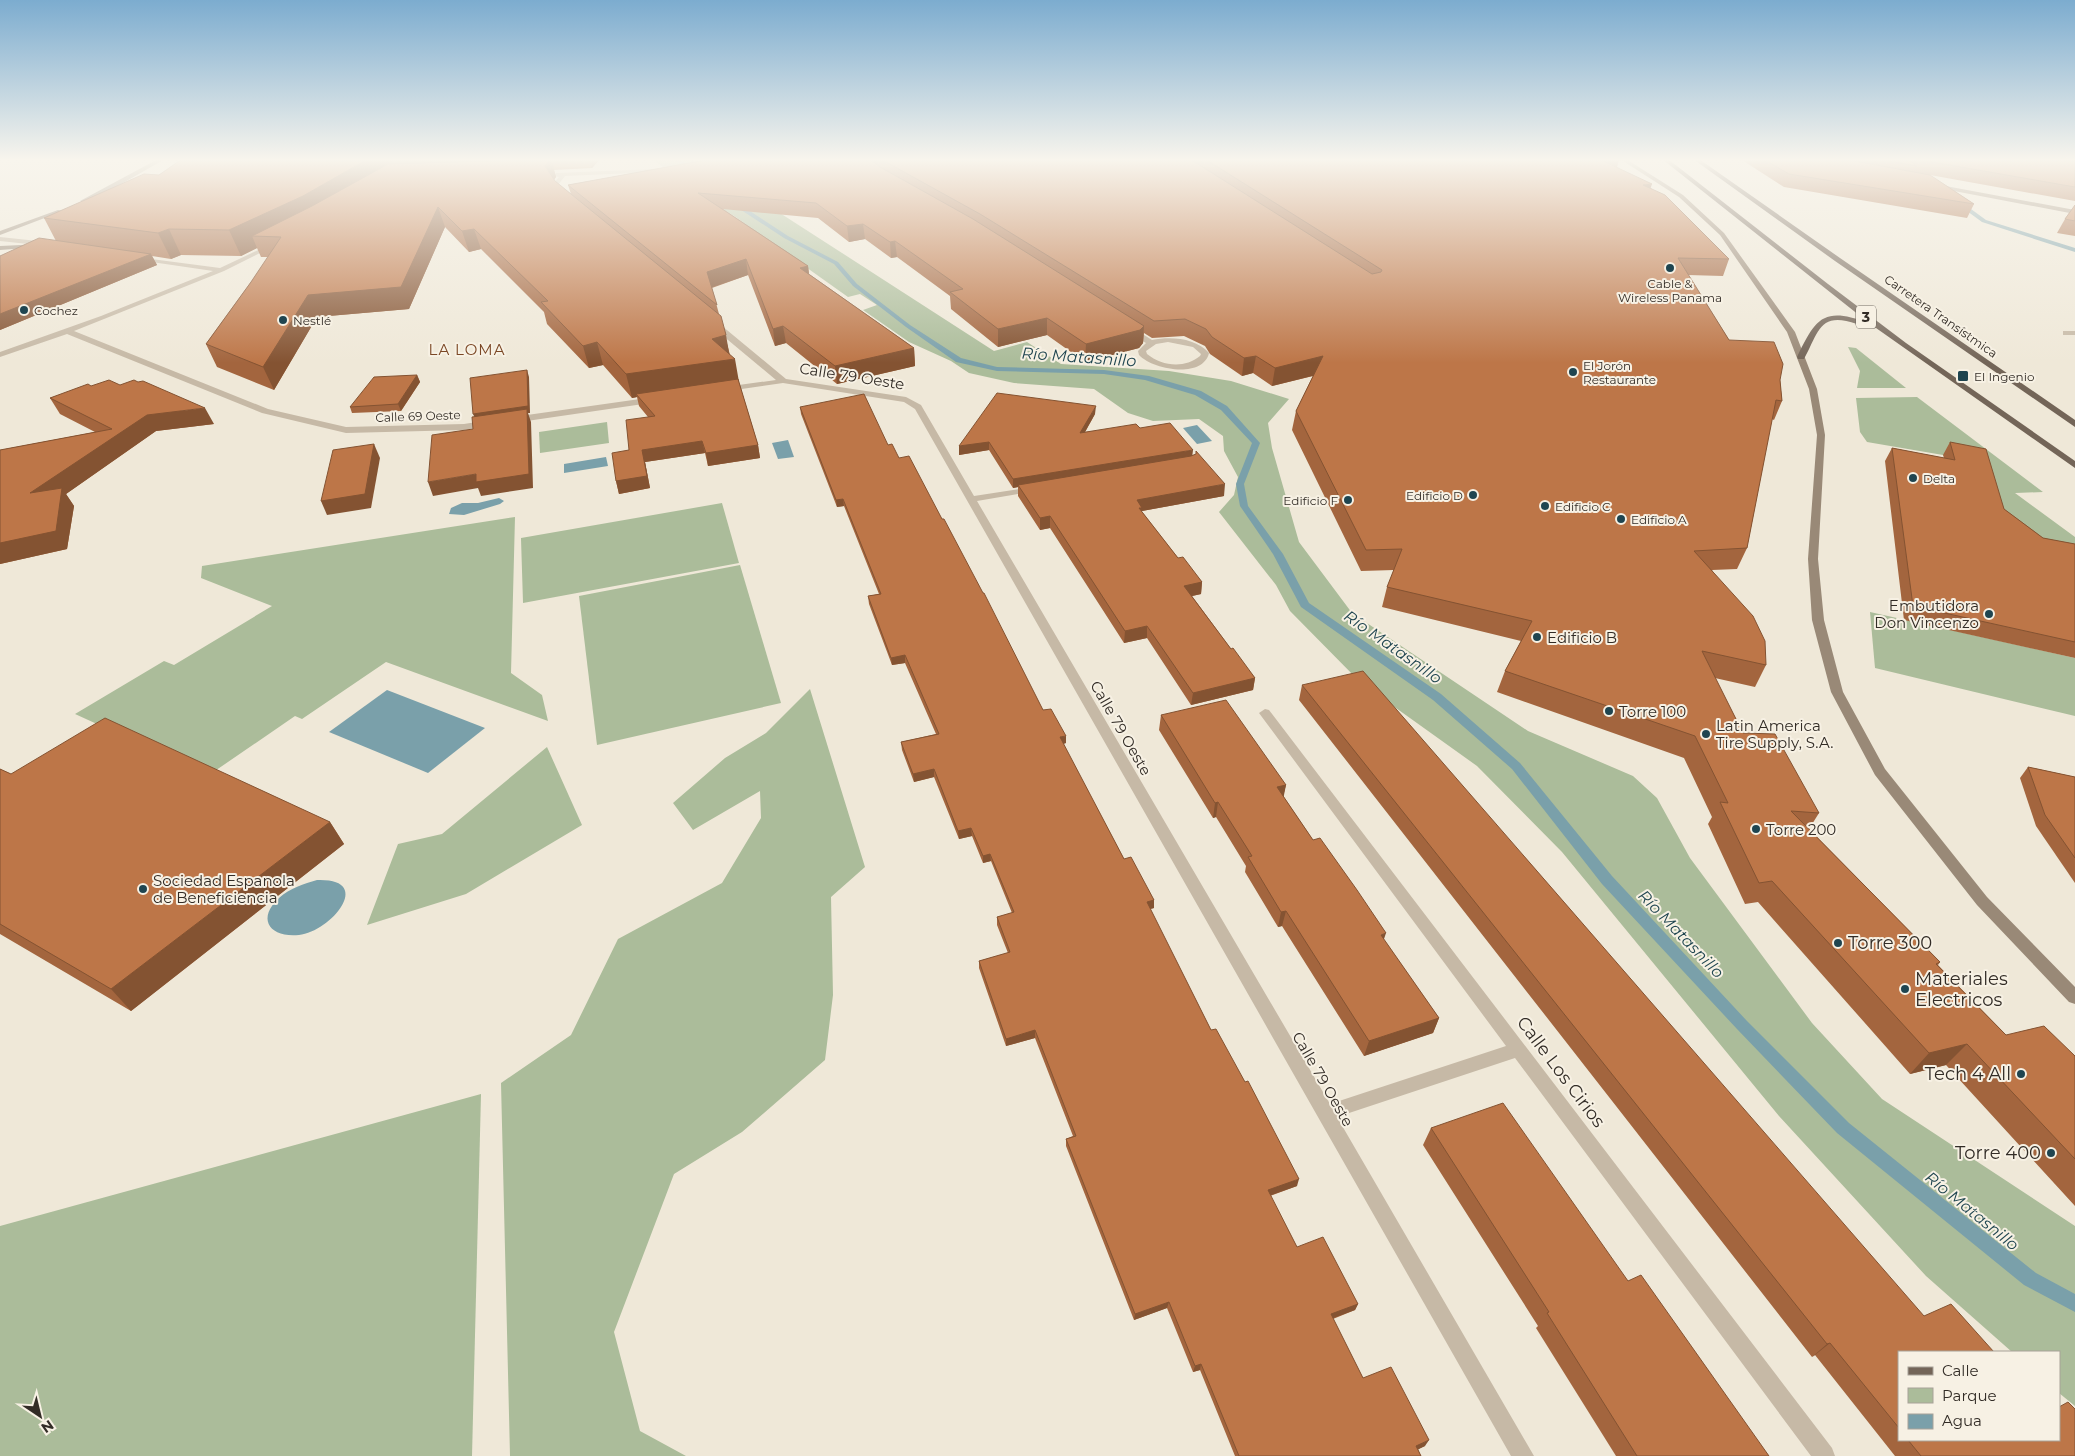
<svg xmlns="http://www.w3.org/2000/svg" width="2075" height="1456" font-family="Montserrat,sans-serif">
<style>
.green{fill:#abbc9a}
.water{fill:#7aa0aa}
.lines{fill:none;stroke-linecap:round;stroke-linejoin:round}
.stream{fill:#7aa0aa;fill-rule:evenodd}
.minor{fill:#c6b9a6;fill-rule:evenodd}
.secondary{fill:#998977;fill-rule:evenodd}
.primary{fill:#736558;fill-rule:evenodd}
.wall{fill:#a3653e}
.shaded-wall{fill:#845332}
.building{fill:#bd7648;stroke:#845332}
.poi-dot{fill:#1f4550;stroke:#f7f1e4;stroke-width:2}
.labels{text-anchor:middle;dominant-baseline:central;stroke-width:4;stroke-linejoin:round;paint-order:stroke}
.far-poi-label{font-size:12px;fill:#322c26;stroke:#f7f1e4;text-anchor:start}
.far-street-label{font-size:12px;fill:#322c26;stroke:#f7f1e4}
.shield{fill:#f7f1e4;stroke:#6d675f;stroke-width:1}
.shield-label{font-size:14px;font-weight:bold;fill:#322c26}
.far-quarter-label{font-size:15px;letter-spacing:1px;fill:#7b4725;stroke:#f7f1e4}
.street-label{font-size:15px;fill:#322c26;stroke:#f7f1e4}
.poi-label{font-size:15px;fill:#322c26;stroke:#f7f1e4;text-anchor:start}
.water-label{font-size:16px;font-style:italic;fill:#1f4550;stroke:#f7f1e4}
.near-poi-label{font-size:18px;fill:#322c26;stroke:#f7f1e4;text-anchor:start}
.near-street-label{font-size:18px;fill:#322c26;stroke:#f7f1e4}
</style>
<rect width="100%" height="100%" fill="#efe8d8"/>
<g class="green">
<polygon points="652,159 690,159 698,164 663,167"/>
<polygon points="718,173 994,351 1027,342 1061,364 1169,371 1231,381 1289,399 1268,423 1272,448 1299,542 1352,613 1528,731 1633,776 1657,798 1690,858 1812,1023 1882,1099 2075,1226 2075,1406 2059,1393 2059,1352 2012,1352 1926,1276 1779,1116 1562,852 1477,766 1361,683 1290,611 1276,585 1219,512 1234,495 1238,477 1224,451 1223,436 1199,419 1153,421 1128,413 1094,389 1014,383 969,373 951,361 909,342 863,310 877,305 860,294 848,297 734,216 710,202"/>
<polygon points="1848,347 1856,348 1906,388 1857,388 1860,371"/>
<polygon points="1917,397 2043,492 2015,493 2075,537 2075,557 2057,554 1990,501 1978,461 1867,442 1860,432 1856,398"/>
<polygon points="607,422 609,443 540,453 539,432"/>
<polygon points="722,503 739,563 523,603 521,538"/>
<polygon points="515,517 511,673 542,695 548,721 386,662 302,719 295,716 209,775 75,714 164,661 174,665 272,606 201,578 202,566"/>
<polygon points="740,565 781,703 597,745 579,596"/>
<polygon points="1870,612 2075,658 2075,716 1875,668"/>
<polygon points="810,689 865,867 831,897 833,995 825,1060 742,1132 674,1174 614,1332 640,1431 686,1456 510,1456 501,1083 571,1035 618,939 722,883 761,818 760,791 693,830 673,803 725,758 766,733"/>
<polygon points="547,747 582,825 466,894 367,925 398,844 442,834"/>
<polygon points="481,1094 472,1456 0,1456 0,1226"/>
</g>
<g class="water">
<polygon points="1197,425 1212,441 1197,444 1183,428"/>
<polygon points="788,440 794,457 778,459 772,443"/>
<polygon points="606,457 608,466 564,473 564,464"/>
<polygon points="499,498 504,501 500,504 464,515 449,514 451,508 462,503 478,503"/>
<polygon points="387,690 485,728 428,773 329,732"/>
<path d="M317,880C375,878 332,931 299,935C270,938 256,919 279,898C290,888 304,884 317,880Z"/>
</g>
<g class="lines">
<g class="stream">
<polygon points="673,159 679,159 699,171 694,172"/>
<polygon points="1956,201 1960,201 1986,220 2075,248 2075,252 1982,222 1956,203"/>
<polygon points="732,202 736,202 788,236 838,262 857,284 910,325 961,358 997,367 1104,370 1149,376 1201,391 1227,406 1260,443 1244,484 1248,506 1283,554 1309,603 1441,694 1520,763 1612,876 1747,1021 1849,1123 2036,1273 2075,1294 2075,1312 2024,1285 1837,1133 1737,1029 1602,884 1512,769 1433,700 1301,607 1273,554 1240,506 1236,484 1252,443 1221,410 1195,395 1145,380 1104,374 997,371 956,362 906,327 853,286 834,264 784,238 732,204"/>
</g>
<g class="minor">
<polygon points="656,169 658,172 565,176 558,185 565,196 562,198 552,185 559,177 554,176 556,173"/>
<polygon points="0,237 47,242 50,244 47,246 0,241"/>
<polygon points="271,244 276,245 224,271 74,331 268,409 346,427 464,424 489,420 492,421 492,425 464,430 346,433 262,413 67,334 0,357 0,352 101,316 213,271 138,260 136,259 136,257 220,268"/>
<polygon points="710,321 716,321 786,379 906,397 921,405 974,496 1038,486 1040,488 1035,491 977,501 1330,1104 1506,1046 1259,713 1265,709 1269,710 1832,1448 1835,1456 1811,1456 1515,1058 1337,1117 1534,1456 1511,1456 915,409 904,402 783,383 721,392 721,388 724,387 776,380 710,325"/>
<path d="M1127,328H1133L1152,340C1171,336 1196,338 1209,353C1203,379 1153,370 1139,355L1138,351L1146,343L1127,332ZM1168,342L1193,347L1201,354L1200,356C1184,369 1162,366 1147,354L1146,351L1156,344Z"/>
<rect x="2063" y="331" width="12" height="4"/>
<polygon points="654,397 657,398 657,402 513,423 509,420 513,417"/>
</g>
<g class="secondary">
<polygon points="158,159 165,159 116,187 85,202 80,201"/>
<polygon points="1620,159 1626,159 1683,195 1724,233 1795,332 1817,389 1825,435 1818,559 1824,620 1843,692 1885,769 1987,897 2075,987 2075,1004 2069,1002 1977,905 1875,775 1831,692 1812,620 1808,559 1817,435 1809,389 1787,332 1720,235 1679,197"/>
<polygon points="1935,184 2075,210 2075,214 1933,187"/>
<polygon points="58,210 63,211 0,235 0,231"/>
<polygon points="42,244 42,246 40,247 0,250 0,246"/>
</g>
<g class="primary">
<path d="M1662,159H1668L1828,284L1906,343L2075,461V468L1876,328C1870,330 1864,326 1857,324C1819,311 1819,332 1804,359H1798L1797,357C1816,318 1823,306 1869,323Z"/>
<polygon points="1693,159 1699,159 1840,258 2075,420 2075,427 1835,261"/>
</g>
</g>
<g class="wall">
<polygon points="182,159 600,159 592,168 554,170 556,177 554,180 571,194 568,185 710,159 1619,159 1617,167 1651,188 1729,259 1723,276 1688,275 1729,340 1780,380 1782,401 1774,420 1772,419 1747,548 1737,569 1712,570 1766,665 1755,687 1715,678 1743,733 1819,813 1809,829 1940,962 1938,965 2006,1035 2075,1056 2075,1206 1946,1065 1910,1074 1758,902 1745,904 1708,824 1712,817 1684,758 1497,692 1505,671 1521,641 1382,607 1387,587 1394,570 1361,571 1292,430 1296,411 1313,376 1272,386 1253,373 1242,376 1210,354 1205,346 1184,336 1152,338 1144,333 1143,343 1139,348 1085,362 1047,335 998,347 951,309 950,296 897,257 891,258 865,239 849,242 818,218 723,209 808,266 809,274 914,348 915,366 837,384 786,343 775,346 748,275 712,288 730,355 738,379 758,445 760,458 708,466 705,453 645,462 650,488 619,494 616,481 629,450 648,417 639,406 637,397 632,398 603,365 589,368 547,324 544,312 481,249 469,252 445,227 409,309 317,317 274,390 217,367 206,344 251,282 268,257 261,257 257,248 241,256 181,255 171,259 152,256 157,265 0,330 0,256 56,241 44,218 159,175"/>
<polygon points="1742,159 2075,159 2075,201 1930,175 1974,204 1967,218 1784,187 1742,160"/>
<polygon points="2075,205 2075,236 2057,233 2065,219"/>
<polygon points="417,375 420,382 401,411 352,413 350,407"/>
<polygon points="120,385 214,424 156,431 66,494 74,506 67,549 0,564 0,450 95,432 60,414 50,398 91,386"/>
<polygon points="800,407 888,445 899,458 942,519 1043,710 1066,743 1063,744 1124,859 1154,900 1154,908 1150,909 1211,1030 1297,1186 1270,1196 1297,1247 1358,1304 1355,1310 1333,1319 1363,1378 1425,1446 1418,1449 1421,1456 1235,1456 1200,1370 1193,1372 1167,1308 1134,1320 1066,1146 1066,1139 1073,1136 1035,1038 1006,1046 979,968 979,961 1008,953 997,925 997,917 1012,913 991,861 983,863 972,836 959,839 934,777 914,782 902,750 901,742 936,734 905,663 892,665 869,604 868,596 879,594 844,506 837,507 801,414"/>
<polygon points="1095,414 1085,432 1140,428 1192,455 1224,496 1142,511 1142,512 1178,558 1202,582 1201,594 1192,596 1231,649 1255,678 1253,690 1191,705 1147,638 1124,643 1050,528 1040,530 1018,496 1018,487 1013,488 989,450 959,455 959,446"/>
<polygon points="1950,442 2004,509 2043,538 2075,544 2075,658 1904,620 1885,461 1892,448 1944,458 1943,455"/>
<polygon points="1302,685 1899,1352 1899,1440 2059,1440 2075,1456 1895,1456 1815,1355 1812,1357 1299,700"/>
<polygon points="1161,715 1286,785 1283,796 1313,840 1439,1018 1433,1033 1364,1056 1282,926 1278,927 1245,872 1246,866 1216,817 1213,818 1159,730"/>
<polygon points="2028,767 2075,777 2075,883 2036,826 2020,778"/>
<polygon points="0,769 11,774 330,822 344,844 131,1011 0,934"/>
<polygon points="1431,1128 1628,1281 1769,1456 1616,1456 1536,1328 1538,1326 1423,1145"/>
</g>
<g class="shaded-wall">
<polygon points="368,159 388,159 393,174 252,236 257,248 241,256 229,230"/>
<polygon points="551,159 556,177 550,185 545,166"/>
<polygon points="590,159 600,159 592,168"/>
<polygon points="1599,159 1619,159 1616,170"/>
<polygon points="1652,184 1647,198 1643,185"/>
<polygon points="438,207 445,227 409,309 317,317 274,390 263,367 308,295"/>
<polygon points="863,224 865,239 849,242 847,226"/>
<polygon points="169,229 181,255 171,259 158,233"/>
<polygon points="474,229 481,249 469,252 462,231"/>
<polygon points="895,241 897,257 891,258 890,242"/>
<polygon points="151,254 157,265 0,330 0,314"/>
<polygon points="746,259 748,275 710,288 707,272"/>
<polygon points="808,266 810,282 800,268"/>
<polygon points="1047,318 1047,335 998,347 998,329"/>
<polygon points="783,326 786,343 775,346 773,329"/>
<polygon points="1144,326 1143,343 1139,348 1085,362 1086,344"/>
<polygon points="726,335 730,358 712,339"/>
<polygon points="597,342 603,365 589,368 583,346"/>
<polygon points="914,348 915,366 837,384 835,366"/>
<polygon points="1256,356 1253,373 1242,376 1244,358"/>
<polygon points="1323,356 1320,374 1272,386 1275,368"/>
<polygon points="735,359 739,382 636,394 637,397 632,398 626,374"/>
<polygon points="527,370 529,377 530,413 528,413 531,422 533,488 481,496 478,488 433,496 428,482 476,474 476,420 473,414"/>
<polygon points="417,375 420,382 401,411 398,404"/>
<polygon points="1096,406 1095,414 1080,441 1080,433"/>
<polygon points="205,408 214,424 156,431 66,494 74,506 67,549 0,564 0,543 30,493 147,415"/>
<polygon points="702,441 705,453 645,462 650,488 619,494 616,481 642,450"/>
<polygon points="989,442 989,450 959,455 959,446"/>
<polygon points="374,444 380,458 371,508 327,515 321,501"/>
<polygon points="758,445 760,458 708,466 706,453"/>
<polygon points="1193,450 1192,458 1018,485 1018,487 1013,488 1013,479"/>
<polygon points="1225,484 1224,496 1142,511 1142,519 1137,500"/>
<polygon points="843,499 844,506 837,507 836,500"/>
<polygon points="1050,516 1050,528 1040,530 1040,518"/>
<polygon points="1202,582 1201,594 1183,598 1184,586"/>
<polygon points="1147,626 1147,638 1124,643 1125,631"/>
<polygon points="905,655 905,663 892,665 891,658"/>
<polygon points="1255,678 1253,690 1191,705 1193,693"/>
<polygon points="1066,736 1066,743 1059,745 1060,737"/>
<polygon points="934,769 934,777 914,782 913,774"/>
<polygon points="1286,785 1283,800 1277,787"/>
<polygon points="1218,802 1216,817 1213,818 1215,803"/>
<polygon points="330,822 344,844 131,1011 111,989"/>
<polygon points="971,828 972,836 959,839 958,831"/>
<polygon points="990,854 991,861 983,863 983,856"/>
<polygon points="1154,900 1154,908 1146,910 1147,902"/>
<polygon points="1286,911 1282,926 1278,927 1281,912"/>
<polygon points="1386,933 1381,948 1381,935"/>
<polygon points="1439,1018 1433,1033 1364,1056 1369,1041"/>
<polygon points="1035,1030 1035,1038 1006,1046 1006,1039"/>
<polygon points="1967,1044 1946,1065 1910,1074 1929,1053"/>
<polygon points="1299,1179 1297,1186 1266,1197 1268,1190"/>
<polygon points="1169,1302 1167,1308 1134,1320 1135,1314"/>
<polygon points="1358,1304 1355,1310 1328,1320 1331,1314"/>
<polygon points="1830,1343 1815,1355 1812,1357 1827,1344"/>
<polygon points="1201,1364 1200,1370 1193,1372 1195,1366"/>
<polygon points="1429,1440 1425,1446 1413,1452 1416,1446"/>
</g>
<g class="building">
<polygon points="182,159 368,159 303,196 229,230 169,229 158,233 44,218 144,174 159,175"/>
<polygon points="551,159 545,166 555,181 721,316 726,335 712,339 735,359 626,374 597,342 583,346 541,302 548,301 474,229 462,231 438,207 401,287 308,295 263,367 206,344 251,282 281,237 252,236 312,206 388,164"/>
<polygon points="711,159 870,159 880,167 973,219 1144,326 1140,330 1086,344 1047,318 998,329 950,292 963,289 895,241 890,242 863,224 847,226 816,203 698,193 808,266 800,268 914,348 835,366 783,326 773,329 746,259 707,272 717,305 568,185"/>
<polygon points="882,159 1190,159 1372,274 1381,272 1382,270 1205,159 1603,159 1599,159 1652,184 1643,185 1665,195 1729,259 1678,258 1729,340 1774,342 1783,364 1780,380 1782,401 1776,400 1747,548 1694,551 1753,616 1765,641 1766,665 1702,651 1743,733 1775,734 1819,813 1791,811 1940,962 1936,964 2006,1035 2044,1026 2075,1056 2075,1159 1967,1044 1929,1053 1772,881 1759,883 1720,802 1728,803 1695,736 1505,671 1532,621 1387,587 1402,549 1366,550 1296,411 1323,356 1275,368 1256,356 1244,358 1212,337 1206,329 1185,319 1154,321 980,214 886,162"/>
<polygon points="1763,159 1844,159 1930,175 1974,204 1789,174"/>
<polygon points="1878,159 1907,159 1917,166"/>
<polygon points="1915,159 2075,159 2075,187"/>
<polygon points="2075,205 2075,221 2065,219"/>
<polygon points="39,238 151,254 0,314 0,256"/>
<polygon points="527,370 528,406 473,414 470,378"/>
<polygon points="417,375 398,404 350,407 374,377"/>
<polygon points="738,379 758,445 706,453 702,441 642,450 647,476 616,481 612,453 629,450 626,420 655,416 636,394"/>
<polygon points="109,380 120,385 134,380 138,382 143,381 205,408 147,415 30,493 62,488 56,531 0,543 0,450 112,429 50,398 88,384 91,386"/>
<polygon points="997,393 1096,406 1080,433 1136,424 1140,428 1170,423 1193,450 1013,479 989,442 959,446"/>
<polygon points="864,394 888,445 892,444 899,458 909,456 942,519 944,519 983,593 984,593 1043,710 1051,709 1066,736 1060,737 1124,859 1131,857 1154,900 1147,902 1211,1030 1216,1029 1245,1082 1248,1081 1299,1179 1268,1190 1297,1247 1323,1237 1358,1304 1331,1314 1363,1378 1391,1367 1429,1440 1416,1446 1421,1456 1239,1456 1201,1364 1195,1366 1169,1302 1135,1314 1066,1139 1076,1136 1035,1030 1006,1039 979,961 1010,952 997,917 1014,912 990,854 983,856 971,828 958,831 934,769 913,774 901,742 939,734 905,655 891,658 868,596 881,594 843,499 836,500 800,407"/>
<polygon points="527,409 529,474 476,482 476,474 428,482 432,435 473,429 472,417"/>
<polygon points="1950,442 1986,449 2004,509 2043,538 2075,544 2075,642 1913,606 1892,448 1955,460"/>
<polygon points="374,444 365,494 321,501 333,450"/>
<polygon points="1196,451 1225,484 1137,500 1142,508 1139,508 1178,558 1183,557 1202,582 1184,586 1231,649 1233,648 1255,678 1193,693 1147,626 1125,631 1050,516 1040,518 1018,485 1191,456 1196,454"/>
<polygon points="1363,671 1924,1316 1951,1304 1994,1352 1899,1352 1899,1428 1830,1343 1827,1344 1302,685"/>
<polygon points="1226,700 1286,785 1277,787 1313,840 1320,838 1357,890 1386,933 1381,935 1439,1018 1369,1041 1286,911 1281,912 1248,857 1252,856 1218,802 1215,803 1161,715"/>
<polygon points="105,718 330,822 111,989 0,924 0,769 11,774"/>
<polygon points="2028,767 2075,777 2075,858 2045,815"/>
<polygon points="1503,1103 1628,1281 1641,1275 1769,1456 1637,1456 1547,1313 1549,1312 1431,1128"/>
<polygon points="2068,1402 2075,1409 2075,1456 1921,1456 1908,1440 2059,1440 2059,1407"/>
</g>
<linearGradient id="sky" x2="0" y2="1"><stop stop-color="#7caccf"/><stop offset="0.44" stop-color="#f8f5ed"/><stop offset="1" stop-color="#f8f5ed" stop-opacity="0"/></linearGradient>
<rect width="2075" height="363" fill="url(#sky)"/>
<g class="poi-dot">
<circle cx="1670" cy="268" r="5"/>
<circle cx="24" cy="310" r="5"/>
<circle cx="283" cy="320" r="5"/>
<circle cx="1573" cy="372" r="5"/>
<rect x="1957" y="370" width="12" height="12" rx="2.5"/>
<circle cx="1913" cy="478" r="5"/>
<circle cx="1473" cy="495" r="5"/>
<circle cx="1348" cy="500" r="5"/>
<circle cx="1545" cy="506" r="5"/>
<circle cx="1621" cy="519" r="5"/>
<circle cx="1989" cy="614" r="5"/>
<circle cx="1537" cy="637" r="5"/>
<circle cx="1609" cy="711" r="5"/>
<circle cx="1706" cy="734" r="5"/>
<circle cx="1756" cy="829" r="5"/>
<circle cx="143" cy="889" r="5"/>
<circle cx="1838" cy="943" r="5"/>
<circle cx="1905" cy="989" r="5"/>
<circle cx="2021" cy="1074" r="5"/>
<circle cx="2051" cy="1153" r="5"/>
</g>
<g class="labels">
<g class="far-poi-label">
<text x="1670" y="283" text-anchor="middle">Cable &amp;<tspan x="1670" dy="14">Wireless Panama</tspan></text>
<text x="34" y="310">Cochez</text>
<text x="293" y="320">Nestlé</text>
<text x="1583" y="365">El Jorón<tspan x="1583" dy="14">Restaurante</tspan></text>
<text x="1974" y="376">El Ingenio</text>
<text x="1923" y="478">Delta</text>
<text x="1463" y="495" text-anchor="end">Edificio D</text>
<text x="1338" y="500" text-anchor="end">Edificio F</text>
<text x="1555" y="506">Edificio C</text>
<text x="1631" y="519">Edificio A</text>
</g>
<g class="far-street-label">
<text transform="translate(1941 316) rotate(35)">Carretera Transístmica</text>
<text transform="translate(418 416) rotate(-2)">Calle 69 Oeste</text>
</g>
<rect class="shield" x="1856" y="305.5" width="20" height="23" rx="4"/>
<g class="shield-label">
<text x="1866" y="317">3</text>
</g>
<g class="far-quarter-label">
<text x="467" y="349">LA LOMA</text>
</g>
<g class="street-label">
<text transform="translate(852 376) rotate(9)">Calle 79 Oeste</text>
<text transform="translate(1121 728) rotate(60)">Calle 79 Oeste</text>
<text transform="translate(1323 1079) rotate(60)">Calle 79 Oeste</text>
</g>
<g class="poi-label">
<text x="1979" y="605" text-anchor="end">Embutidora<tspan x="1979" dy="17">Don Vincenzo</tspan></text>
<text x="1547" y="637">Edificio B</text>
<text x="1619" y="711">Torre 100</text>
<text x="1716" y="725">Latin America<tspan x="1716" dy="17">Tire Supply, S.A.</tspan></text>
<text x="1766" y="829">Torre 200</text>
<text x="153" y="880">Sociedad Espanola<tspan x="153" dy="17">de Beneficiencia</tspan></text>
</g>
<g class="water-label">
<text transform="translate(1079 357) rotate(4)">Río Matasnillo</text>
<text transform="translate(1393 647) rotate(35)">Río Matasnillo</text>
<text transform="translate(1681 934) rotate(46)">Río Matasnillo</text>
<text transform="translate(1972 1211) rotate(39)">Río Matasnillo</text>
</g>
<g class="near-poi-label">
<text x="1848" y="943">Torre 300</text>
<text x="1915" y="979">Materiales<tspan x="1915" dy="21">Electricos</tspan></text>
<text x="2011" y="1074" text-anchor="end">Tech 4 All</text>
<text x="2041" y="1153" text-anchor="end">Torre 400</text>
</g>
<g class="near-street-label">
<text transform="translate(1561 1072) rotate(53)">Calle Los Cirios</text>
</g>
</g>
<rect x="1898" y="1351" width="162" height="90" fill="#f7f1e4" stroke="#a8a298"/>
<rect x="1908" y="1367" width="25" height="8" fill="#736558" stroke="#a8a298"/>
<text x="1942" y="1376" font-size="15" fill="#322c26">Calle</text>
<rect x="1908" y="1388" width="25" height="15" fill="#abbc9a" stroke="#a8a298"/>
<text x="1942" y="1401" font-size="15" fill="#322c26">Parque</text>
<rect x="1908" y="1414" width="25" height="15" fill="#7aa0aa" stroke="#a8a298"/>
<text x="1942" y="1426" font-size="15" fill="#322c26">Agua</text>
<g transform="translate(40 1416) rotate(145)" stroke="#f7f1e4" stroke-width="4" paint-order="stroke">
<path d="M0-4L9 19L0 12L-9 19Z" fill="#322c26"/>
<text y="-8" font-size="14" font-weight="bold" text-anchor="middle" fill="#322c26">N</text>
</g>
</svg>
